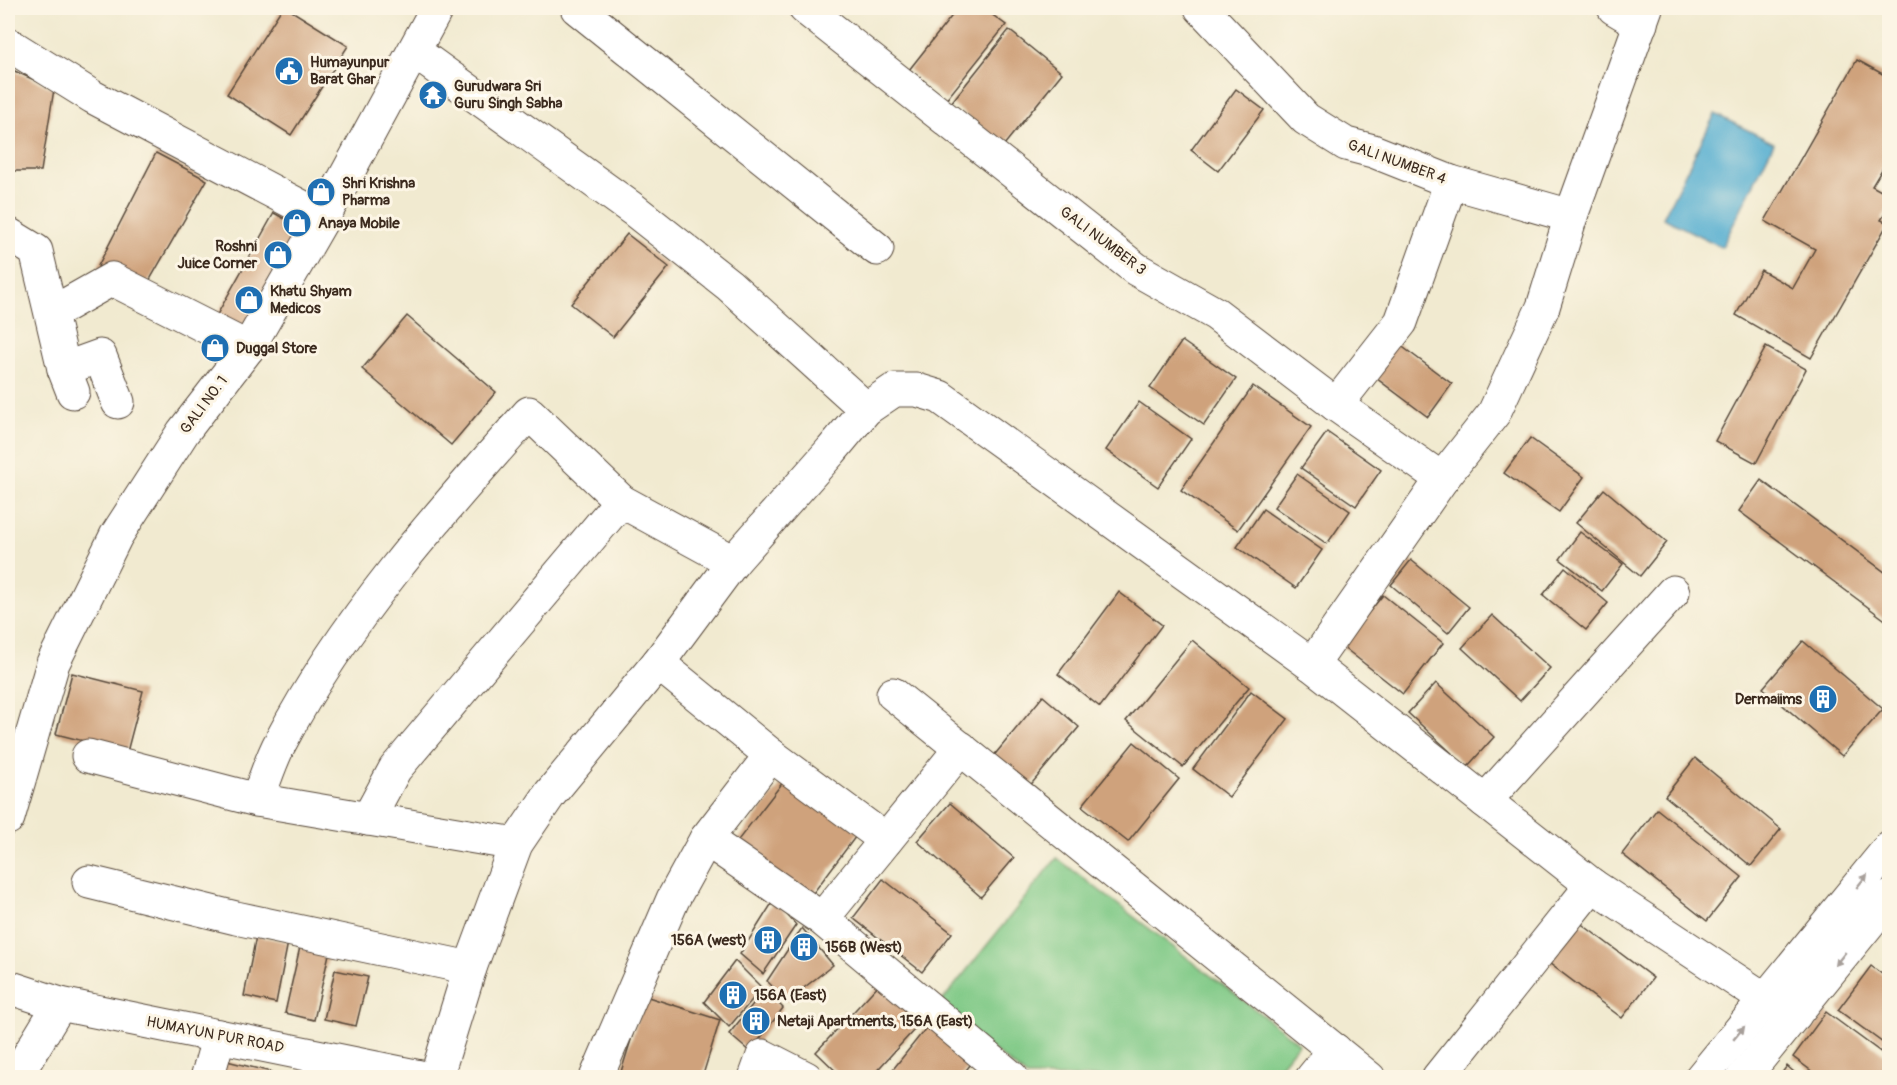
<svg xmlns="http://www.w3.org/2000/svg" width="1897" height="1085" font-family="Pangolin,sans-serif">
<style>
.green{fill:#7fc986;stroke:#5d7a52;stroke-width:1.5}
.water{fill:#52add0;stroke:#466c77;stroke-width:1.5}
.building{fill:#cfa27b}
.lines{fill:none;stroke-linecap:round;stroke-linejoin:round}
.minor-casing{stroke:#564739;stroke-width:35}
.minor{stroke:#fff;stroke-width:33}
.oneway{fill:#a79f9a}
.labels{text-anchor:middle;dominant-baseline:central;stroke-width:6;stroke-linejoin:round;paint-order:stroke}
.poi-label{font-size:15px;font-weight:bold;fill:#3b2a1e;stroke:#fcf5e5;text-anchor:start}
.street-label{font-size:15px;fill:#3b2a1e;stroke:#fcf5e5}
</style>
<rect width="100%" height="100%" fill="#fcf5e5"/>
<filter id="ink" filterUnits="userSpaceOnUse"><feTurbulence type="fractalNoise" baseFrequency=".0167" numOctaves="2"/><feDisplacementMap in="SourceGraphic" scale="12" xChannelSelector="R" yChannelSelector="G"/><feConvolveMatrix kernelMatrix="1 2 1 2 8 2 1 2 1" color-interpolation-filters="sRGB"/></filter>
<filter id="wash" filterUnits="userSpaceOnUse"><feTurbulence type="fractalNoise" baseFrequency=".008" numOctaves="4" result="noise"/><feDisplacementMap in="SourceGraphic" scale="24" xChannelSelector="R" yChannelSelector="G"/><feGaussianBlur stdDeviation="1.35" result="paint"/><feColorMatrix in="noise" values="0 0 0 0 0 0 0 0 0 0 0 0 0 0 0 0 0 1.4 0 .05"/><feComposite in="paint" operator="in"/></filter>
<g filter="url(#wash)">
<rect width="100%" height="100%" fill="#f1ead0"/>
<polygon class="green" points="1057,858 1299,1043 1271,1077 1027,1077 938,1006"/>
<polygon class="water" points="1715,114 1774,143 1722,247 1663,218"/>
<g id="blocks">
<g class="building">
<polygon points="282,8 287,8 348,46 291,135 227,94"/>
<polygon points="958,8 983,8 1006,25 946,100 909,70"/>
<polygon points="1009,30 1062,73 1004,145 951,103"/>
<polygon points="1857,60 1890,78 1890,156 1872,186 1890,196 1890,206 1881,220 1888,223 1811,358 1736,315 1761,270 1793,288 1815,249 1765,221"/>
<polygon points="8,68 54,89 41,171 8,171"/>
<polygon points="1236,89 1264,110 1218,171 1191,150"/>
<polygon points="156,153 207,180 144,290 98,266"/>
<polygon points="274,213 306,231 245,339 213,322"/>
<polygon points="627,234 669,267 613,337 571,304"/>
<polygon points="407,316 496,392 451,445 362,369"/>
<polygon points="1182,341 1236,379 1204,425 1150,388"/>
<polygon points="1396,342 1452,384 1428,417 1372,375"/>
<polygon points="1766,347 1806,369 1756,463 1715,441"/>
<polygon points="1253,386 1311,427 1238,530 1181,490"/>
<polygon points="1139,402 1191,439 1158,487 1106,450"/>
<polygon points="1327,432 1381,470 1356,506 1301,468"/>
<polygon points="1530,438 1584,477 1559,512 1504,473"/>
<polygon points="1297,474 1350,511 1327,544 1274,507"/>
<polygon points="1761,480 1890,576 1890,619 1888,622 1739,511"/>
<polygon points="1604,489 1667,542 1640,576 1576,523"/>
<polygon points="1263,509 1322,550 1296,588 1237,547"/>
<polygon points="1580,532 1623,564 1602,591 1560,559"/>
<polygon points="1411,560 1469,607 1448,633 1391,585"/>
<polygon points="1565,567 1608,603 1586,630 1543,595"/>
<polygon points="1119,592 1162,625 1100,707 1058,674"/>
<polygon points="1383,595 1443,643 1403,694 1342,646"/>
<polygon points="1492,615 1550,668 1520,701 1462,648"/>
<polygon points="1192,640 1249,687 1183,767 1126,721"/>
<polygon points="1803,641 1883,709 1842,756 1763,688"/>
<polygon points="72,673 143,691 127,752 56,734"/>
<polygon points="1436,683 1494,737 1467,767 1408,713"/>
<polygon points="1251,691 1288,719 1229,797 1193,769"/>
<polygon points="1043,696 1079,727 1028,788 992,758"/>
<polygon points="1134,742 1179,779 1128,842 1082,806"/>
<polygon points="1695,758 1781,829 1751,866 1665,796"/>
<polygon points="787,777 859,832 808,900 735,844"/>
<polygon points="950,803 1014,858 981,897 917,841"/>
<polygon points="1657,809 1742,877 1707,921 1622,854"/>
<polygon points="883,879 952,933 922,972 853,918"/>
<polygon points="774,900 796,925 763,974 740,954"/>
<polygon points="1571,916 1653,978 1622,1018 1541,957"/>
<polygon points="802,928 833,965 787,1001 767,981"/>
<polygon points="256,936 288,942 276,1003 244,996"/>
<polygon points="300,947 329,954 314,1020 285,1013"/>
<polygon points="735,961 762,988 729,1027 704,1002"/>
<polygon points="1871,966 1890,980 1890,1048 1838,1010"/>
<polygon points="335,970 368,977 356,1026 324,1019"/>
<polygon points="883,980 924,1019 870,1078 843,1078 816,1052"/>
<polygon points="765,989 783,1008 750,1052 729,1034"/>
<polygon points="645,996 720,1020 702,1078 619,1078"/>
<polygon points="1826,1012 1890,1059 1890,1078 1821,1078 1793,1057"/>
<polygon points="930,1023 974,1060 960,1078 886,1078"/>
<polygon points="215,1058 271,1072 270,1078 210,1078"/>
<polygon points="1787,1066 1801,1078 1778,1078"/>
</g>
</g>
</g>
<g filter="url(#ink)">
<use href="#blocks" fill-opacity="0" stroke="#564739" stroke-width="1.5"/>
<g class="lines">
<g class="minor-casing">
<g id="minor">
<polyline points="577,8 877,249"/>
<polyline points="805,8 1136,269 1216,314 1336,405 1442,479"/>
<polyline points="1201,8 1306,119 1346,144 1373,151 1451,182 1571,216"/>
<polyline points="1614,8 1641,24"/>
<polyline points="8,44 93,97 323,218"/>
<polyline points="415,52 634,210 729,285 866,409"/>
<polyline points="8,234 36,251 64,369 73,392"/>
<polyline points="52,313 112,279 248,348"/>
<polyline points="64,369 100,356 118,402"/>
<polyline points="1336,405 1401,322 1451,182"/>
<polyline points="658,663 771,755 886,840"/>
<polyline points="1312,665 1442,479 1494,413 1543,307 1571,216 1646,8"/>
<polyline points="893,694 1369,1078"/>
<polyline points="88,756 257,800 516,844"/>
<path d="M257,800C265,780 271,759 281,741C345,619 438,515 529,413L621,501L733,562"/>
<polyline points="1485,801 1673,592"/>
<polyline points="8,818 53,663 116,536 183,432 248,348 323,218 437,8"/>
<polyline points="368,819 395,769 621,501"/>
<polyline points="706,839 822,919 1012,1078"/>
<polyline points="89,882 236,918 470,968"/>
<polyline points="822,919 961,748"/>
<polyline points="8,987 60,1004 425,1078"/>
<polyline points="15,1078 60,1004"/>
<polyline points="207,1078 219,1036"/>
<polyline points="436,1078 470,968 516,844 550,794 658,663 733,562 831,451 866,409 894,390 917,390 940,397 1312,665 1592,885 1766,1000 1795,1015"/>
<polyline points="596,1078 673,899 706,839 771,755"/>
<polyline points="755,1078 763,1056 806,1078"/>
<polyline points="1312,1078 1335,1050"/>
<polyline points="1438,1078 1592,885"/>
<polyline points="1701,1078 1890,847"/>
<polyline points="1743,1078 1890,897"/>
</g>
</g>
<use href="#minor" class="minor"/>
</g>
<defs><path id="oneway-solid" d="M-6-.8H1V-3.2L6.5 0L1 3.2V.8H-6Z" transform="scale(1.5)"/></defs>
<g class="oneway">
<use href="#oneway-solid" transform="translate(1862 881) rotate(-51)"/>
<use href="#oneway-solid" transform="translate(1840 959) rotate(129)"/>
<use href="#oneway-solid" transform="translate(1739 1033) rotate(-50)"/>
</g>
</g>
<defs>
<g id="civic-disc" transform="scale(1.5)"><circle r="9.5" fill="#1f6fb2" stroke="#fcf5e5"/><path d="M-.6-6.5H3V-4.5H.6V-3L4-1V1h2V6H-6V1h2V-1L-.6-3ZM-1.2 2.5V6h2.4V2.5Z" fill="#fff"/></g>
<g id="temple-disc" transform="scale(1.5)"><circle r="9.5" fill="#1f6fb2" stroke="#fcf5e5"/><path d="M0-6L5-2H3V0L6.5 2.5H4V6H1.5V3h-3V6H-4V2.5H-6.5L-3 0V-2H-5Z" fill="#fff"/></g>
<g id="shop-disc" transform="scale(1.5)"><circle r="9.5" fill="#1f6fb2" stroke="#fcf5e5"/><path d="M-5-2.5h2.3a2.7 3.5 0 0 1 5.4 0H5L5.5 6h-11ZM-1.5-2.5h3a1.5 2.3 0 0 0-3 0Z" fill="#fff"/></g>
<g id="building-disc" transform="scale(1.5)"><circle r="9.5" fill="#1f6fb2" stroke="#fcf5e5"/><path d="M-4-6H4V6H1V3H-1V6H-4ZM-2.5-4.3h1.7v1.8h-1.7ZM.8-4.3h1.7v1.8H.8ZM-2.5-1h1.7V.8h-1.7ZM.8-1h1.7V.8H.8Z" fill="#fff"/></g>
</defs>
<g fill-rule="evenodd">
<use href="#civic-disc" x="289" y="71"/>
<use href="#temple-disc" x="433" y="95"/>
<use href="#shop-disc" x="321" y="192"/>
<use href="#shop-disc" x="297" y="223"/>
<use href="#shop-disc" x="278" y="255"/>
<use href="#shop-disc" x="249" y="300"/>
<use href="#shop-disc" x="215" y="348"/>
<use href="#building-disc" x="1823" y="699"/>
<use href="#building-disc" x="768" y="940"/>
<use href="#building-disc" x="804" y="947"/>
<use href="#building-disc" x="733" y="995"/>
<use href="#building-disc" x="756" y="1021"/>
</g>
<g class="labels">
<g class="poi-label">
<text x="310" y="62">Humayunpur<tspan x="310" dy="17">Barat Ghar</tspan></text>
<text x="454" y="86">Gurudwara Sri<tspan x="454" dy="17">Guru Singh Sabha</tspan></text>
<text x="342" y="183">Shri Krishna<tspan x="342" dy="17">Pharma</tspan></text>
<text x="318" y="223">Anaya Mobile</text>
<text x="257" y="246" text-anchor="end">Roshni<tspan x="257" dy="17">Juice Corner</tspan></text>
<text x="270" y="291">Khatu Shyam<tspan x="270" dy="17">Medicos</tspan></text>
<text x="236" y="348">Duggal Store</text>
<text x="1802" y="699" text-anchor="end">Dermaiims</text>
<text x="747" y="940" text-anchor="end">156A (west)</text>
<text x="825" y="947">156B (West)</text>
<text x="754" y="995">156A (East)</text>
<text x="777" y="1021">Netaji Apartments, 156A (East)</text>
</g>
<g class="street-label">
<text transform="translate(1397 162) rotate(20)">GALI NUMBER 4</text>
<text transform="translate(1103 241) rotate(37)">GALI NUMBER 3</text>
<text transform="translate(204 405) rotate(-53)">GALI NO. 1</text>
<text transform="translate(215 1035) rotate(11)">HUMAYUN PUR ROAD</text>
</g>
</g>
<rect width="1897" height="1085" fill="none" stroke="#fcf5e5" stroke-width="30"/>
</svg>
